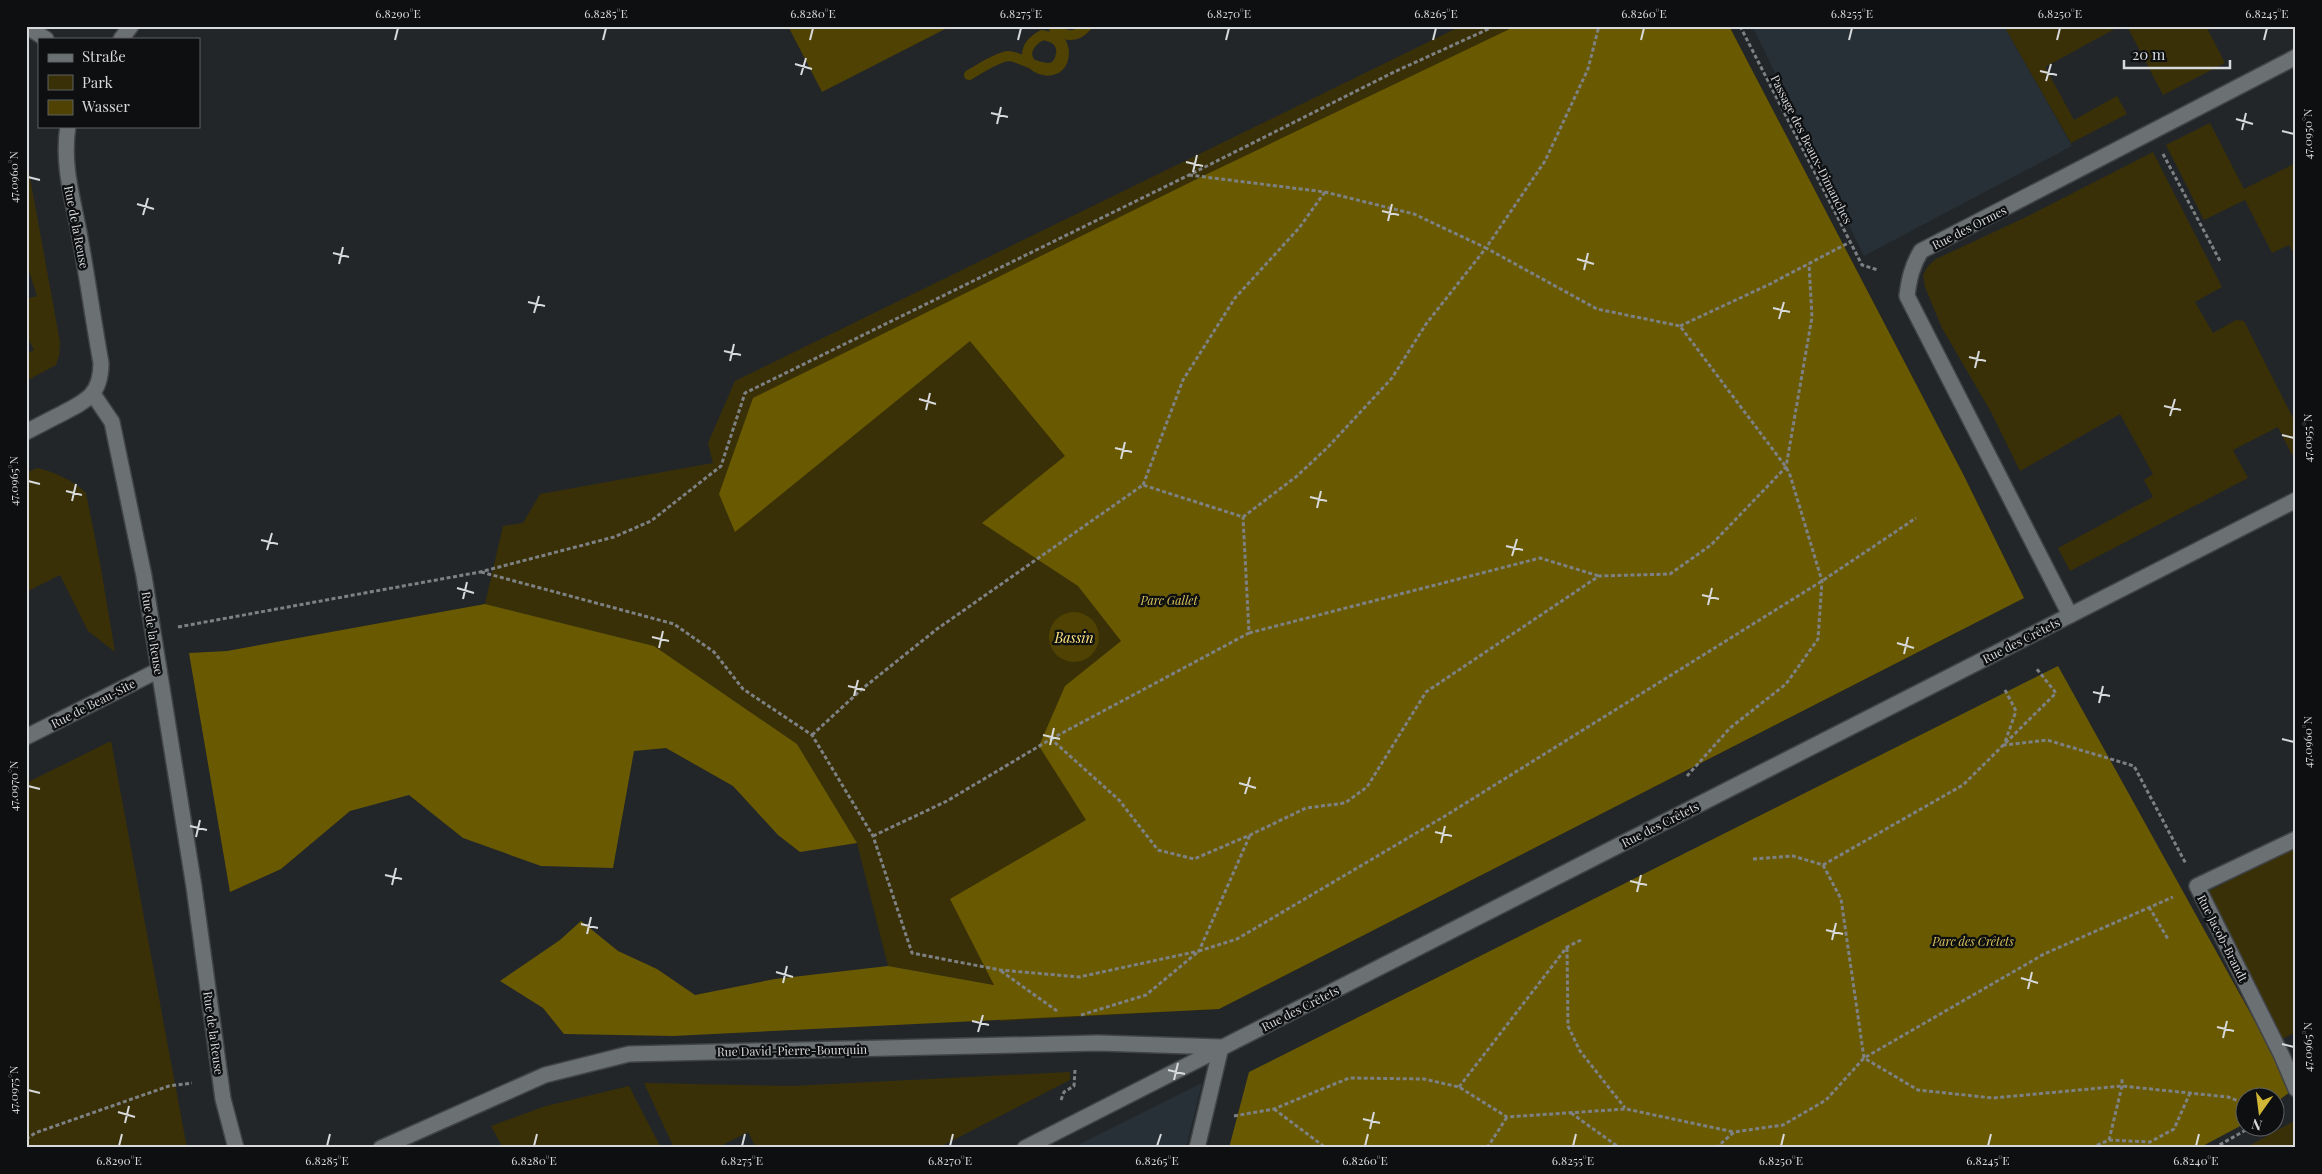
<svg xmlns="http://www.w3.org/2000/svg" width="2322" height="1174" font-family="'Playfair Display',serif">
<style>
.built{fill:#263036}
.green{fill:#393008}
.forest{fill:#695900}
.water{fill:#4f4202}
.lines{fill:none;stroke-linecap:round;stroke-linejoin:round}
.stream{stroke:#4f4202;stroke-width:10}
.minor-casing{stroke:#414446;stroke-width:18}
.tertiary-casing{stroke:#414446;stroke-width:18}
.path{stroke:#7e8183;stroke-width:3;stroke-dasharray:4 2.5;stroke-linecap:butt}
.minor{stroke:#6b7073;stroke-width:15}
.tertiary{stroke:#6b7073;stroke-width:15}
.ticks{fill:none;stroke:#d7d9db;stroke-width:2}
.labels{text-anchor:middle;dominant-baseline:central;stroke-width:4.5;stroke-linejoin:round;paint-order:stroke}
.street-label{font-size:12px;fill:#d7d9db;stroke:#0d0f10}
.park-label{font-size:12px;font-style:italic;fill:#dbc45c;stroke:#0d0f10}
.water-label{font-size:14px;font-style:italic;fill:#fde57e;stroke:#0d0f10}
.neatline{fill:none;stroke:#d7d9db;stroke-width:2}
.ticks-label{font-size:12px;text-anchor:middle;fill:#d7d9db}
</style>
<rect width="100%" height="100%" fill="#232629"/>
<g class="built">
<polygon points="1752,26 2004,26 2072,146 1864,256"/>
<polygon points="1202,1083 1186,1148 1072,1148"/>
</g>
<g class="green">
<polygon points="1461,26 1729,26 1963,474 2024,598 1219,1009 1000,1021 995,985 888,966 857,843 797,744 654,646 485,604 503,526 523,523 540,494 713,463 708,443 735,381"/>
<polygon points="2004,26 2120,26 2045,67 2074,120 2117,96 2127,114 2071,143"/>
<polygon points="2127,26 2206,26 2225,63 2163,95"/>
<polygon points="2210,123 2244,189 2296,163 2296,257 2289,245 2272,253 2245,200 2204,220 2166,145"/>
<polygon points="2153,152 2222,287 2195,302 2213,333 2236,320 2244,321 2296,424 2296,453 2292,455 2278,427 2233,450 2248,478 2070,571 2058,548 2153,497 2144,480 2153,474 2120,414 2020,471 1991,412 1942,328 1925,287 1923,275 1928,266 1936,259 2024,218"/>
<polygon points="26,156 60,342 59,356 56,365 26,381 26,354 34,350 26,335 26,299 37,296 28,268 26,268"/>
<path d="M37,468C53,471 74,481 86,493L100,563L115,652L88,631L60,575L26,592V473Z"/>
<polygon points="111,741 187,1148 26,1148 26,783"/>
<polygon points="2296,847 2296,1032 2282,1039 2207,892"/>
<polygon points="1070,1072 1070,1080 938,1148 756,1148 748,1132 717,1148 674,1148 644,1083 792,1086"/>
<polygon points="629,1086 661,1148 503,1148 491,1126 546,1106"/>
<polygon points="2296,1120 2296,1148 2245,1148"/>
</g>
<g class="forest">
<polygon points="1516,26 1729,26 1963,474 2024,598 1219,1009 673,1036 564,1034 543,1008 500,981 560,940 581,921 618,951 657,969 695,995 775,979 888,966 994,985 950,899 1086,820 1039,746 1065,686 1121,641 1078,586 982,523 1065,456 970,341 735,532 719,494 753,398 1205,175"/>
<polygon points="485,604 654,646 797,744 857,843 800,852 778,835 733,786 666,748 634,751 613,868 541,866 463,838 409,795 350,811 281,869 230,892 189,653 227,651"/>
<polygon points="2058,666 2293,1090 2275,1103 2274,1096 2244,1096 2244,1124 2199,1148 1229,1148 1249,1072"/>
</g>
<g class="water">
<polygon points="788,26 951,26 822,92"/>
<circle cx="1074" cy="637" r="25"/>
</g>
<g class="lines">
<g class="stream">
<path d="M1055,27C1066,38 1077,38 1087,26"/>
<path d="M969,75C980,69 995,58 1008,56C1022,55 1056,85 1061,54C1062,50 1061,47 1059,43C1055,37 1048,36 1042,35C999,60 1063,91 1064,52C1064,43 1056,34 1053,26"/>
</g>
<g class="minor-casing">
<g id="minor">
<polyline points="26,26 46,39"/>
<polyline points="121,39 131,26"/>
<polyline points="93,394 112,422 144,576 194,887 223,1099 236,1148"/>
<path d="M26,432C38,426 49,420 61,414C86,401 101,395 101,363C93,319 87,275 79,232C72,196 62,163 68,126"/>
<path d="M2070,615L1907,296C1909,279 1912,266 1921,251L2296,57"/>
<polyline points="26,737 159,670"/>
<polyline points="2296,839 2197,886 2282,1056 2296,1089"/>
<polyline points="381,1148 545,1075 629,1054 1098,1043 1221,1047 1197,1148"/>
</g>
</g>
<g class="tertiary-casing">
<polyline id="tertiary" points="1025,1148 2296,500"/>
</g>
<g class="path">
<polyline points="1740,26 1862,265 1878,270"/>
<polyline points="2163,154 2220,261"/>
<polyline points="1189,175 1325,192 1414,214 1486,248 1545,161 1588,69 1599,26"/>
<polyline points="1680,326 1770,284 1850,242"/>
<polyline points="1143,485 1183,380 1235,298 1299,228 1325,192"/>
<polyline points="481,572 674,624 714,652 743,689 812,735 873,836 912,953 1000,970 1079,977 1199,951 1250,835"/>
<polyline points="178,627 480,572 614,537 651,521 721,466 745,393 1189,175 1394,72 1495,26"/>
<polyline points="1249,633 1540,558 1599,576"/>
<polyline points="2005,690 2016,711 2004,745 2047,740 2134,766 2186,864"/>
<polyline points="812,735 862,689 937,629 1143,485 1243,517 1297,476 1328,447 1392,378 1426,324 1486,248 1597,309 1680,326 1786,467 1790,475 1822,581 1818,639 1786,684 1730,728 1687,776"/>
<polyline points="1051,739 1249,633 1243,517"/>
<polyline points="873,836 947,801 1051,739 1119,800 1158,850 1194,859 1250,835 1306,808 1345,803 1367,787 1426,692 1599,576 1670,574 1711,545 1786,467 1812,317 1809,264"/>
<polyline points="1753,859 1793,856 1823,865 1841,899 1864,1058 1918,1090 1993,1098 2122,1086 2228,1097 2244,1103"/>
<polyline points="1823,865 1963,785 2056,693 2036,668"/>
<polyline points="2149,907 2168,939"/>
<polyline points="1567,948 1568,1026 1580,1051 1625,1108"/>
<polyline points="1001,971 1057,1011"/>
<polyline points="1081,1015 1146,995 1199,951 1237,939 1445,816 1822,581 1916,518"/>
<polyline points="1459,1087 1567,947 1583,939"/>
<polyline points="1061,1100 1064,1092 1074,1086 1075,1070"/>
<polyline points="1274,1109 1326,1148"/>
<polyline points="1571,1113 1620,1148"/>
<polyline points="2274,1115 2283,1110"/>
<polyline points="1234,1116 1274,1109 1349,1078 1424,1079 1459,1087 1507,1117 1626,1109 1734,1132"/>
<polyline points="26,1139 35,1133 169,1086 192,1083"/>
<polyline points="2109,1140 2150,1142 2174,1129 2190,1093"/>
<polyline points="1487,1148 1507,1117"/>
<polyline points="1716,1148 1734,1132 1783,1125 1826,1100 1864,1058 2044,954 2173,897"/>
<polyline points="2091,1148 2109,1140 2122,1086 2122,1077"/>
<polyline points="2214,1148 2253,1126"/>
</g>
<use href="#minor" class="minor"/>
<use href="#tertiary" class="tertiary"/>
</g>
<path class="ticks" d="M395,40L398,28M603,40L606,28M810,40L813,28M1018,40L1021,28M1226,40L1229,28M1433,40L1436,28M1641,40L1644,28M1849,40L1852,28M2057,40L2060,28M2264,40L2267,28M795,64L812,69M2040,71L2057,75M801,75L806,58M2046,81L2051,64M991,113L1008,117M2236,119L2253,124M997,124L1001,107M2242,130L2246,113M2282,131L2294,134M1186,162L1203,166M1193,172L1197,155M28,177L40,180M137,204L154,209M1382,211L1399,215M143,215L148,198M1388,221L1392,204M333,253L349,257M1577,259L1594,264M339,264L343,247M1584,270L1588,253M528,302L545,306M1773,308L1790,312M534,313L539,296M1779,319L1784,302M724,351L741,355M1969,357L1986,361M730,361L734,344M1975,368L1979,351M919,399L936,404M2164,406L2181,410M926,410L930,393M2170,416L2175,399M2282,435L2294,438M1115,448L1132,452M1121,459L1125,442M28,481L40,484M66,491L82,495M1310,497L1327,501M72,501L76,484M1317,508L1321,491M261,540L278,544M1506,546L1523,550M267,550L272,533M1512,556L1517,539M457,588L474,593M1702,595L1719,599M463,599L467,582M1708,605L1712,588M652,637L669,641M1897,643L1914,648M659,648L663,631M1904,654L1908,637M848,686L865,690M2093,692L2110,696M854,696L858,680M2099,703L2103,686M1043,735L1060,739M2282,739L2294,742M1050,745L1054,728M1239,783L1256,788M28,786L40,789M1245,794L1250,777M190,826L207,830M1435,832L1452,836M196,837L200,820M1441,843L1445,826M385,875L402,879M1630,881L1647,885M392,885L396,868M1637,892L1641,875M581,924L598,928M1826,930L1843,934M587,934L591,917M1832,940L1836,923M776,972L793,977M2021,978L2038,983M783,983L787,966M2028,989L2032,972M972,1021L989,1025M2217,1027L2234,1031M978,1032L983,1015M2223,1038L2227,1021M2282,1044L2294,1047M1168,1070L1185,1074M1174,1080L1178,1063M28,1090L40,1093M118,1112L135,1117M1363,1119L1380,1123M125,1123L129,1106M1370,1129L1374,1112M119,1146L122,1134M327,1146L330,1134M534,1146L537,1134M742,1146L745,1134M950,1146L953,1134M1157,1146L1161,1134M1365,1146L1368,1134M1573,1146L1576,1134M1781,1146L1784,1134M1988,1146L1991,1134M2196,1146L2199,1134"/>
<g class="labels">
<g class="street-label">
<text transform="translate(1812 149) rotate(63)">Passage des Beaux-Dimanches</text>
<text transform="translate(77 227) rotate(79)">Rue de la Reuse</text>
<text transform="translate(1969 227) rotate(-27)">Rue des Ormes</text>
<text transform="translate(153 633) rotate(81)">Rue de la Reuse</text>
<text transform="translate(2021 640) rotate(-27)">Rue des Crêtets</text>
<text transform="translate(93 703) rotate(-27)">Rue de Beau-Site</text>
<text transform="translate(1660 824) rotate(-27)">Rue des Crêtets</text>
<text transform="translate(2223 938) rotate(63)">Rue Jacob-Brandt</text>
<text transform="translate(1300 1008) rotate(-27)">Rue des Crêtets</text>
<text transform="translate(214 1033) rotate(82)">Rue de la Reuse</text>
<text transform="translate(792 1050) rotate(-1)">Rue David-Pierre-Bourquin</text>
</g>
<g class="park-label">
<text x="1169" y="600">Parc Gallet</text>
<text x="1973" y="941">Parc des Crêtets</text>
</g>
<g class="water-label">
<text x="1074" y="637">Bassin</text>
</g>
</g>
<rect width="2322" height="1174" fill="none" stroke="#0d0f10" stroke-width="55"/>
<rect x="38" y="38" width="162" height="90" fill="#0d0f10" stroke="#5e6061"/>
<rect x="48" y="54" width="25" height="8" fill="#6b7073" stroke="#5e6061"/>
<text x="82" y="62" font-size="15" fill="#d7d9db">Straße</text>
<rect x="48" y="75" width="25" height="15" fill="#393008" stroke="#5e6061"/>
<text x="82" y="88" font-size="15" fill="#d7d9db">Park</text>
<rect x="48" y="100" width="25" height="15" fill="#4f4202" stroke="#5e6061"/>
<text x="82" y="112" font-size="15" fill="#d7d9db">Wasser</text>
<g transform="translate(2260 1112) rotate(194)"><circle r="24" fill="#0d0f10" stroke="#5e6061"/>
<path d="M0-4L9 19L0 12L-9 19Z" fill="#d2b736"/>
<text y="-8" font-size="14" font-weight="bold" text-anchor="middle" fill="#d7d9db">N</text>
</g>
<path d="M2124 60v8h106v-8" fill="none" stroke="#d7d9db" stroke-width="2.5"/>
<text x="2132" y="60" font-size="15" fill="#d7d9db" stroke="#0d0f10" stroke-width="4" paint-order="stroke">20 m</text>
<rect x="28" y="28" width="2266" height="1118" class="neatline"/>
<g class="ticks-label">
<text x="398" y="18">6.8290°E</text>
<text x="606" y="18">6.8285°E</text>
<text x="813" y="18">6.8280°E</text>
<text x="1021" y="18">6.8275°E</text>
<text x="1229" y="18">6.8270°E</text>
<text x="1436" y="18">6.8265°E</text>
<text x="1644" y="18">6.8260°E</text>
<text x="1852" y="18">6.8255°E</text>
<text x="2060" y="18">6.8250°E</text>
<text x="2267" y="18">6.8245°E</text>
<text transform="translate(2308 134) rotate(-90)" y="4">47.0950°N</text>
<text transform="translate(14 177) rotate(-90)" y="4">47.0960°N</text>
<text transform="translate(2308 438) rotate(-90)" y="4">47.0955°N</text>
<text transform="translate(14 481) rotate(-90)" y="4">47.0965°N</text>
<text transform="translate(2308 742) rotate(-90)" y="4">47.0960°N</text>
<text transform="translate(14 786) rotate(-90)" y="4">47.0970°N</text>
<text transform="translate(2308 1047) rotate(-90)" y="4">47.0965°N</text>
<text transform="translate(14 1090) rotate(-90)" y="4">47.0975°N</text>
<text x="119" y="1165">6.8290°E</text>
<text x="327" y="1165">6.8285°E</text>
<text x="534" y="1165">6.8280°E</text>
<text x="742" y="1165">6.8275°E</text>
<text x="950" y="1165">6.8270°E</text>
<text x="1157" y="1165">6.8265°E</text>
<text x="1365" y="1165">6.8260°E</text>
<text x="1573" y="1165">6.8255°E</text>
<text x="1781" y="1165">6.8250°E</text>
<text x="1988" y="1165">6.8245°E</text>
<text x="2196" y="1165">6.8240°E</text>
</g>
</svg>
